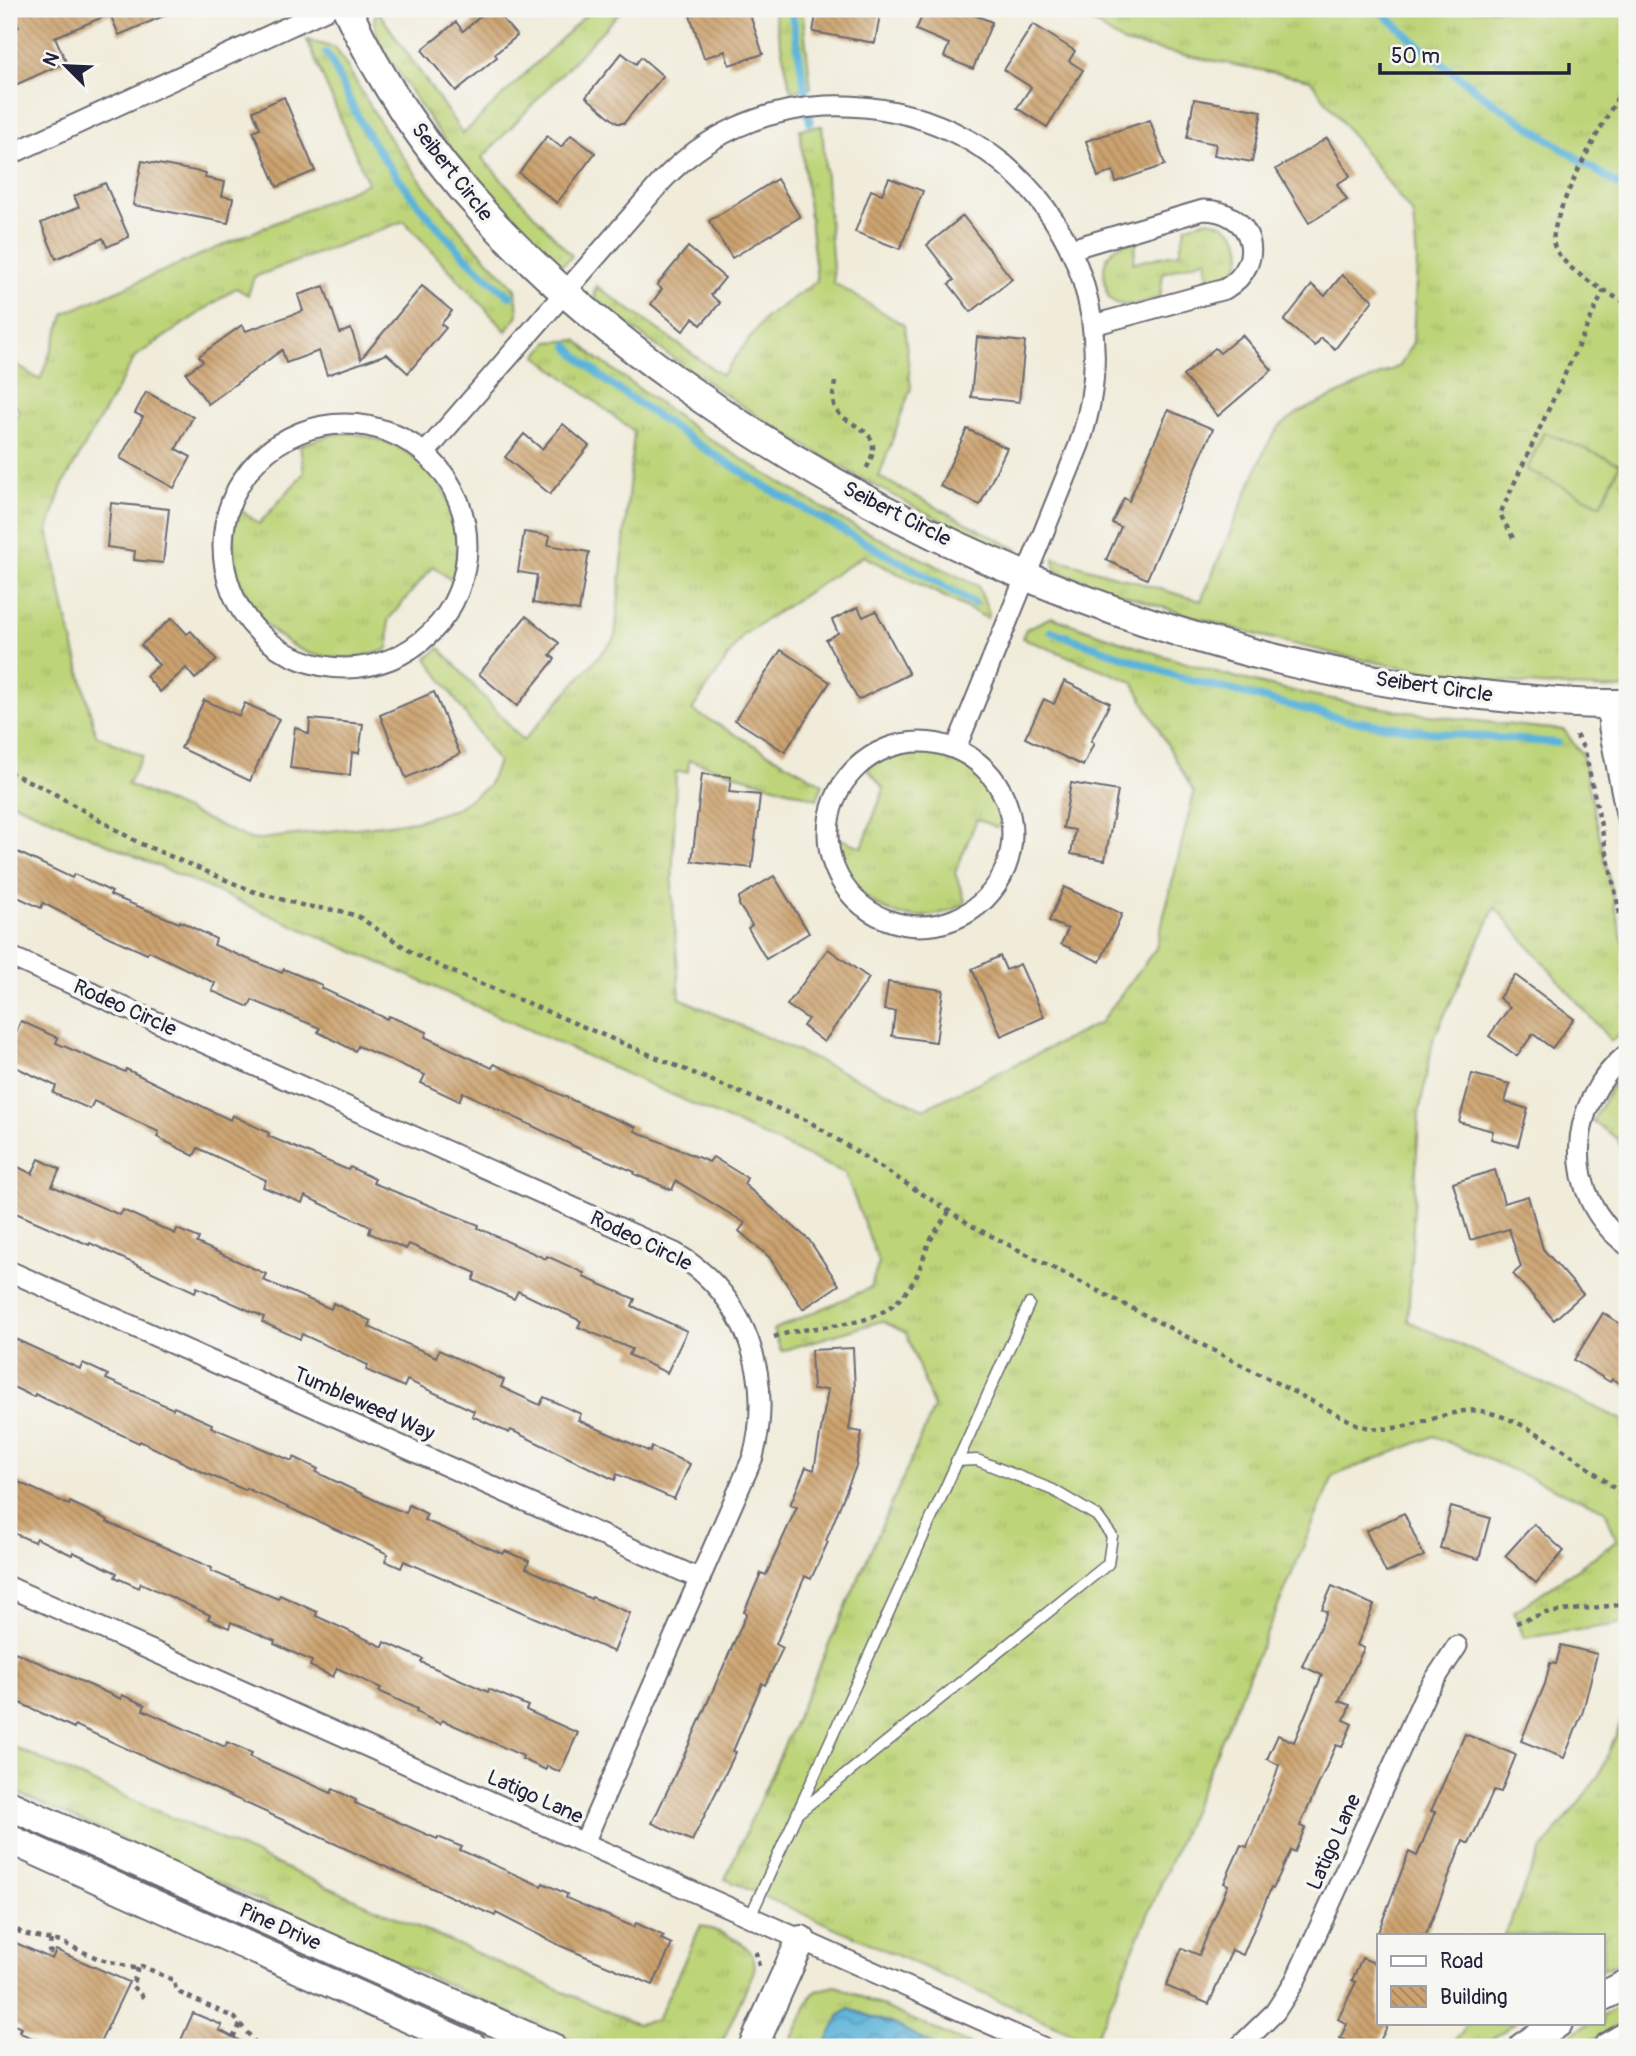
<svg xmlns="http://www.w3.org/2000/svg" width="1636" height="2056" font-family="Pangolin,sans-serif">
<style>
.grass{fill:url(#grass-tufts);stroke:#707b5a;stroke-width:2}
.garden{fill:#bdd478;stroke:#707b5a;stroke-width:2}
.water{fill:url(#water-waves);stroke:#3f6a8a;stroke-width:2}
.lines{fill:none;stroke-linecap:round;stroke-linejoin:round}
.stream{stroke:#5cb3d9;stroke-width:8}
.building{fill:url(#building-back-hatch)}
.lane-casing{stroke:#6a6973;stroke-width:13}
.street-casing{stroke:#6a6973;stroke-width:23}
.secondary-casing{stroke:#6a6973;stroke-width:32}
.path{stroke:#6a6973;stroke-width:4.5;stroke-dasharray:5 5;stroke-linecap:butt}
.lane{stroke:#fff;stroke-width:10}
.street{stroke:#fff;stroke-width:19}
.secondary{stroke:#fff;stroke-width:28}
.labels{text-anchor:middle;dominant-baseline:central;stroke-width:7;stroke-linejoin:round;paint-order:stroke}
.street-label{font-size:21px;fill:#22223b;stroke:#f6f6f2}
</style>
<defs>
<pattern id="grass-tufts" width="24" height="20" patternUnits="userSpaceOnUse" patternTransform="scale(1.75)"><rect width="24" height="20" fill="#bdd478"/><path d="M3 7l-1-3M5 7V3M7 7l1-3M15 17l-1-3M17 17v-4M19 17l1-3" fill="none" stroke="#a2b669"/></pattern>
<pattern id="water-waves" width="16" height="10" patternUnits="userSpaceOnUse" patternTransform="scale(1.75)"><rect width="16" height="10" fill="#5cb3d9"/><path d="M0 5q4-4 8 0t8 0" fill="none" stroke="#4c91b1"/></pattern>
<pattern id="building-back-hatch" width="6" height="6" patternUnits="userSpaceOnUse" patternTransform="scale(1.75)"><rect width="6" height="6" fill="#cca36f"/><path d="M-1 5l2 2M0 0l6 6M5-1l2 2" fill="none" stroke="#a5845c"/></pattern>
</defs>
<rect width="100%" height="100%" fill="#f6f6f2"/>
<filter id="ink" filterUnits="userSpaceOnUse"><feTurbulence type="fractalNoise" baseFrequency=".0143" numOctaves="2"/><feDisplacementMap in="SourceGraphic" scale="14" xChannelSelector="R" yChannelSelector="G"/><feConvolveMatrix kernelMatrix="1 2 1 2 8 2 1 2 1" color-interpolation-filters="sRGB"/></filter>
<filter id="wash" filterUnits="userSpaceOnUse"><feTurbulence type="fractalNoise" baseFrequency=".00686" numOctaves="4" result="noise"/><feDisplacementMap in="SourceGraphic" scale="28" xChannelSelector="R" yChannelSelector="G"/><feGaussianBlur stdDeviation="1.57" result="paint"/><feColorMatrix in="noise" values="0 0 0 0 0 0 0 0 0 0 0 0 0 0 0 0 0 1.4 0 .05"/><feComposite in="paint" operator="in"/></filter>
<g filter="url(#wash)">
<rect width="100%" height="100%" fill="#f1ecda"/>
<g class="grass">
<path d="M592,9H623L482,158L572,256C566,263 562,267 553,262C492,203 446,149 401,76C390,59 366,31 377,10L463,134Z"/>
<polygon points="773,9 802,9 811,88 791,91"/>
<path d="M1073,9H1627V689C1430,687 1239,637 1055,571L1054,558L1201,601L1266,447L1279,427L1299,412L1400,366L1413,342L1417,261L1413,215L1310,80L1124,43Z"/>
<path d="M307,40L336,48L389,138L430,193L467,238L516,289L518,315L506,331L404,221L254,277L248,295L236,288L135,357L62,486L48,530L64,607L96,735L143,756L127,784L252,840L416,821L455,809L488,786L498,762L427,658L440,648L523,741L615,638L634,432L537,356L548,342L577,340L594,356L703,435L776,480L848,523L978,586L989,613L987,618L863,556L743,635L692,710L823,784L817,799L689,760L688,772H676L672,890L680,998L924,1109L1100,1023L1156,948L1194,793L1133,682L1022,638L1026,629L1051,617C1113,639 1175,661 1238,678C1345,706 1454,720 1564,730L1582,755L1627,961V1031L1611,1041L1495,907L1433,1040L1419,1114L1408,1321L1627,1422V1623L1524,1638L1514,1612L1617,1541L1605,1510L1434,1436L1333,1476L1094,2043L725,1879L934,1408L906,1333L882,1321L781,1351L773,1330L870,1288L879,1263L845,1173L405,974L9,801V426L20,411L9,400V360L40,380L65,313L368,183Z"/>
<path d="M822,126L834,283L904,325L911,388L879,477L1018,550L1011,553C858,485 728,404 596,300L594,294L596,286L722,375L765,318L817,281L800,129Z"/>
<path d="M1208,220C1253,227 1253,276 1207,283V259L1163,273L1160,297C1147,301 1119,313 1109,297C1106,293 1106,286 1105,281C1103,271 1104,259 1112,251C1118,244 1129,243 1137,239L1133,263L1179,253L1186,226Z"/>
<path d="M349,433C406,441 450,471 456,532C458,549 459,564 451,580L433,566L388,620L389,647L384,651C361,658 339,661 315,655C298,651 278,637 265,624C241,601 222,539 241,510L259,524L304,473L300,445L331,435Z"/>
<path d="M922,750C935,752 948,753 960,760C974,769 1002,800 1002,818C1002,819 999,827 998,828L977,819L955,873L965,901L962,906C947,912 930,918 914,917C875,914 832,879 838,838L862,847L884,789L867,768C885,755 900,751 922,750Z"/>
<polygon points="1627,1071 1627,1175 1618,1139 1593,1122 1610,1089"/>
<polygon points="1627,1708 1627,1959 1603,1970 1603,1935 1504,1935 1540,1852 1599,1776"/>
<path d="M9,1745L636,2024L657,2020L701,1925C721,1934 760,1942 754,1971L720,2047H587L9,1789Z"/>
<polygon points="131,1871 509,2040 507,2047 492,2047 127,1885 125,1879 126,1874"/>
<polygon points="834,1986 839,1987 975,2047 788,2047 812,1995 817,1991"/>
<polygon points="1627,2003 1627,2021 1579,2047 1550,2047 1590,2023 1603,2023 1603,2016"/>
<polygon points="1466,2023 1515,2023 1481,2047 1449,2047 1462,2033"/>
</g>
<polygon class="garden" points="1544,432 1620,464 1601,505 1527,470"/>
<polygon class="water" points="849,2009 896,2025 937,2047 824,2047 840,2015"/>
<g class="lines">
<g class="stream">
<polyline points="791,9 805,89"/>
<polyline points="1378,9 1421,47 1485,97 1627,191"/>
<path d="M326,53L331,60C342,83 351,106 364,128C396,181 460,259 510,296"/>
<polyline points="806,94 810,122"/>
<polyline points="568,346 577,356 609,383 699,445 776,493 974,603"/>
<polyline points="1051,631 1182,678 1347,720 1429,732 1557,743"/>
</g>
</g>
<g id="blocks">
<g class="building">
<polygon points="11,9 180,9 119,35 110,14 55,37 66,62 9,88 9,32 19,27"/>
<polygon points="489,9 494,9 517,36 495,54 497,57 456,91 422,50 456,22 463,31"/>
<polygon points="688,9 748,9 763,54 729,65 725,51 704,58"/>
<polygon points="817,9 881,9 875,43 813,32"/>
<polygon points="925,9 960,9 992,22 973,69 944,57 949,44 916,30"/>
<polygon points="1033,24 1075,51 1069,61 1083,70 1047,127 1017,108 1031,87 1004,70"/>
<polygon points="622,53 636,64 641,57 663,76 624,123 617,123 586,97"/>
<polygon points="284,97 315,171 277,187 253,131 260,128 253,111"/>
<polygon points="1194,99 1262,111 1252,162 1214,155 1216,144 1187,138"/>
<polygon points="1150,120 1165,165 1116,182 1113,171 1098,177 1086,141"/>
<polygon points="571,135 595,153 557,203 519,173 547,136 561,147"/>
<polygon points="1327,138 1350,176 1337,184 1347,200 1309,223 1276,169"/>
<polygon points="142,161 206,173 205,178 225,182 222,196 233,198 228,223 133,205"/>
<polygon points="889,178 923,191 900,249 855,232 871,190 882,194"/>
<polygon points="777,179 800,217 732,258 709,221"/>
<polygon points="105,183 129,237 107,247 103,238 56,259 41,223 79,207 74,196"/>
<polygon points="963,216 1012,279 971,312 949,284 954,280 927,245"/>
<polygon points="688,247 725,278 711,295 720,303 701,325 693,318 683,331 651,304 662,289 657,285"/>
<polygon points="1342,275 1373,300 1335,349 1321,338 1315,346 1284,321 1312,285 1325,296"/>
<polygon points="324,286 340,333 351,329 361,359 422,286 452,311 441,324 446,328 408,373 387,354 327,375 319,351 286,363 282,350 208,404 186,373 203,361 199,356 242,325 246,331 303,311 298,295"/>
<polygon points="1242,335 1272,370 1218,416 1183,376 1215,348 1220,353"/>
<polygon points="977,337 1025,342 1019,402 971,397"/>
<polygon points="146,392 193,417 176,449 191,457 174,488 120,458 143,417 135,413"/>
<polygon points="1168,410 1213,429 1147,579 1106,560 1121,527 1112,523 1124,498 1129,501"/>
<polygon points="563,424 589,446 550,494 505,457 524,434 542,449"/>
<polygon points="967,429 1007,448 980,505 940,486"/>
<polygon points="111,503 169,509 163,563 134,560 135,551 107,547"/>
<polygon points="524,532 550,536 548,545 589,552 579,611 533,603 537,575 518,572"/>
<polygon points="858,607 863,617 876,611 909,674 858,700 826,640 838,633 832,620"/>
<polygon points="526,616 559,643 550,655 555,659 517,706 479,674"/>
<polygon points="172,618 187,634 191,631 217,660 195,679 186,668 160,692 146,676 159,665 141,645"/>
<polygon points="781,650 830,682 785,752 735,720"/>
<polygon points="1064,681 1110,703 1091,741 1094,743 1083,766 1025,738 1044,699 1054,704"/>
<polygon points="434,692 460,754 406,778 380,715"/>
<polygon points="204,700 239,716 245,703 279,719 250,781 181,748"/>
<polygon points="310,719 363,724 359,753 352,752 350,775 290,768 295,727 309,734"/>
<polygon points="702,774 731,777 729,792 760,795 752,868 692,861"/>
<polygon points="1071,783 1118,791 1105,860 1071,854 1075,830 1063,828"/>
<polygon points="9,848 72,878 74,874 112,892 110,895 179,923 180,921 216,939 214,945 282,973 284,969 322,985 321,988 387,1019 389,1016 427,1032 425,1037 492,1068 494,1064 598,1112 636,1127 635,1131 709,1162 713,1157 747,1178 744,1184 809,1240 839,1285 803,1309 769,1257 739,1231 745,1223 676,1181 672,1190 634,1174 635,1172 582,1150 463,1092 459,1101 421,1083 425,1075 358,1046 355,1051 318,1032 320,1028 252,1000 249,1007 212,991 215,983 149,951 147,954 109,937 43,903 41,908 9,893"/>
<polygon points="774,876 809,933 766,959 748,928 752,925 739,905 739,897"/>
<polygon points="1064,887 1122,914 1100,962 1061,944 1068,929 1049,921"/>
<polygon points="828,949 869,978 824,1042 803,1026 808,1019 787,1005"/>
<polygon points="1000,956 1006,970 1020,964 1044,1017 1001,1036 972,969"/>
<polygon points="1515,975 1574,1019 1552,1048 1533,1034 1517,1056 1489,1036 1510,1007 1499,998"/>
<polygon points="888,982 943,990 936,1042 892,1036 895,1011 884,1010"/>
<polygon points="21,1021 58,1038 56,1043 125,1072 126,1069 230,1120 232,1115 269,1133 268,1136 348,1170 350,1167 375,1179 373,1183 479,1225 478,1228 546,1259 547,1256 584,1273 583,1277 635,1299 632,1306 687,1331 667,1373 629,1355 632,1349 578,1327 581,1321 518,1291 514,1299 473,1280 476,1273 409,1244 406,1249 369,1233 371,1227 305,1196 302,1203 263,1187 266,1180 198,1148 194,1156 157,1137 159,1132 94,1101 90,1109 53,1093 56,1086 9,1064 9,1048"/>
<polygon points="1472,1074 1510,1084 1505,1102 1528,1109 1518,1146 1491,1139 1493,1131 1459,1122"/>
<polygon points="39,1159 60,1169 52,1186 120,1215 123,1210 175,1234 177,1229 199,1238 197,1243 266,1274 263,1280 331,1309 333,1303 371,1321 369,1327 436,1357 439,1350 504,1380 501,1387 540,1405 544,1397 581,1414 578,1420 650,1452 652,1447 690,1464 674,1499 617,1474 615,1480 511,1430 509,1433 472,1416 474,1411 407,1380 404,1387 366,1370 368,1365 302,1334 300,1339 262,1322 264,1317 197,1287 195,1292 90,1243 89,1245 9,1210 9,1183 16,1166 32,1174"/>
<polygon points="1495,1170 1504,1203 1528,1196 1543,1249 1583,1294 1554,1320 1513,1274 1521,1267 1509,1229 1470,1240 1453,1183"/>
<polygon points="1603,1313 1627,1328 1627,1388 1612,1379 1610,1382 1574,1360"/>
<polygon points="15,1339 80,1369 83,1363 108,1375 106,1379 173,1409 174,1407 212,1424 211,1427 292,1461 294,1457 318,1469 316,1472 383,1504 406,1513 409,1505 427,1514 424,1520 503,1554 505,1551 529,1561 526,1568 591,1599 592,1597 630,1613 614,1652 404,1561 401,1568 385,1561 388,1554 350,1536 246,1488 245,1490 207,1474 140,1441 139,1443 35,1394 34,1397 9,1385 9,1352"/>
<polygon points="853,1348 855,1391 849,1430 862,1432 856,1466 826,1541 828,1542 811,1579 805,1576 776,1644 783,1648 765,1685 762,1683 733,1751 736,1752 692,1841 652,1823 687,1749 747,1613 744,1612 761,1573 766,1575 797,1507 790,1505 806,1467 814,1470 828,1389 813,1390 811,1350"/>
<polygon points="16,1481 69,1505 70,1502 108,1520 107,1522 212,1568 211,1571 278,1599 280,1595 317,1612 316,1616 383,1647 385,1642 423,1659 421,1662 488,1692 489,1689 528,1706 526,1710 578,1733 560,1772 547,1766 546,1770 522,1759 523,1756 442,1720 440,1724 416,1712 417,1709 379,1691 381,1688 337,1668 333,1677 310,1666 312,1661 274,1644 275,1641 231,1622 229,1628 208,1619 210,1615 141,1583 139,1588 115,1577 117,1573 73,1552 72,1555 36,1538 34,1542 9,1531 9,1497"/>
<polygon points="1451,1507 1490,1518 1479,1559 1440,1548"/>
<polygon points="1404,1513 1424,1556 1386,1573 1366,1531"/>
<polygon points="1534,1524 1564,1551 1536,1583 1505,1556"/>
<polygon points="1332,1586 1374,1605 1357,1645 1364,1648 1339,1701 1350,1705 1344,1720 1352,1724 1342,1747 1336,1745 1300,1826 1305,1828 1295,1852 1291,1850 1273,1889 1271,1888 1243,1955 1232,1950 1209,2004 1166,1986 1182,1948 1199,1955 1228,1885 1224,1883 1241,1845 1247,1847 1274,1780 1279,1765 1267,1759 1278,1735 1294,1742 1322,1675 1302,1666 1327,1612 1322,1609"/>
<polygon points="1561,1645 1597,1654 1583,1711 1564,1758 1521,1741 1545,1684 1550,1663 1556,1664"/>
<polygon points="15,1652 121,1699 122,1695 145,1705 143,1710 225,1747 227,1742 252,1753 250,1757 331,1793 333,1789 356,1800 355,1803 437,1839 438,1837 462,1847 460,1850 541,1886 543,1883 567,1894 566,1898 634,1927 636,1923 664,1936 661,1939 672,1944 653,1985 561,1946 496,1913 495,1916 456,1899 75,1725 74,1728 9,1698 9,1666"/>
<polygon points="1465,1734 1516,1755 1501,1792 1494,1790 1469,1844 1463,1841 1426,1935 1377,1935 1409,1852 1417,1856 1435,1812 1431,1811"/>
<polygon points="9,1940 52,1959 56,1950 129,1982 98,2047 55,2047 20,2033 22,2028 9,2023"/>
<polygon points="1362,1958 1379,1965 1379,2023 1389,2023 1377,2047 1360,2047 1340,2038 1347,2024 1338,2019 1356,1982 1352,1980"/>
<polygon points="193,2013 222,2025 219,2030 252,2047 197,2047 181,2040"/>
</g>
</g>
</g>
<g filter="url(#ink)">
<use href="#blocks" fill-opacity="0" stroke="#6a6973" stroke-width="2"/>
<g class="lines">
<g class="lane-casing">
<g id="lane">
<polyline points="798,1813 1108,1564 1112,1536 1097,1516 1053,1490 977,1460 956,1461"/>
<polyline points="750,1917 1029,1304"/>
</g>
</g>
<g class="street-casing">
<g id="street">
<polyline points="9,155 327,9"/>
<path d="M1071,249L1203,210C1253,210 1269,263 1225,289L1093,325"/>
<circle cx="345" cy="546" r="122"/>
<path d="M425,453L662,181C705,135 763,109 826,106C1011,99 1140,270 1079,445L956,748"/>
<polyline points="1607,705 1609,729 1627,819"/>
<circle cx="920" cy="834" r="92"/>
<path d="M9,956L675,1253C747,1295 774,1378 753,1457L584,1843"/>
<path d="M1627,1054C1566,1104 1561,1195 1627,1245"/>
<polyline points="9,1271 700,1579"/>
<polyline points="9,1587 1042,2047"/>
<polyline points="1239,2047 1275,2012 1295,1981 1426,1693 1457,1646"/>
</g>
</g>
<g class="secondary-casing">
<g id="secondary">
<path d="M347,9C418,165 541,284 678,382C914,551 1194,664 1482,695C1530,700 1579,705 1627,704"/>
<polyline points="9,1805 551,2047"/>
<polyline points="9,1839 473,2047"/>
<polyline points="1603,1996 1627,1984"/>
<polyline points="753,2047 801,1940"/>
<polyline points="1523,2047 1558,2023"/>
<polyline points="1608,2047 1627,2036"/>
</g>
</g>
<g class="path">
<path d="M1627,80C1613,108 1542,223 1555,248C1566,271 1605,291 1627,304"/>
<path d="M835,382C834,389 832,398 834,405C843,431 892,424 865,471"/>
<polyline points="1513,538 1500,514 1604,290"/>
<polyline points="1576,735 1585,751 1627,947"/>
<path d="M9,772L48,790L139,843L252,891L305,906L341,911L359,917L416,955L446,969L810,1122L974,1227L1358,1425C1394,1437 1428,1417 1464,1411C1509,1403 1595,1470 1627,1500"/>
<path d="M774,1337C823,1320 878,1335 911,1285C920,1272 923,1258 928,1245C934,1233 941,1223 949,1212"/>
<polyline points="1516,1623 1545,1613 1627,1604"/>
<polyline points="9,1924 23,1934 61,1942 97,1958 133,1968 142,1966 173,1980 176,1989 180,1993 235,2018 255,2042 264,2047"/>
<polyline points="51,1940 49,1951 55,1953"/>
<polyline points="759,1966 756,1954 760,1953"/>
<polyline points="138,1968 132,1986 146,2000"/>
<polyline points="9,2026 21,2031"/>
<polyline points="233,2038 241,2023"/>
</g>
<use href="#lane" class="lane"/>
<use href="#street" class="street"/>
<use href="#secondary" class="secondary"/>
</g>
</g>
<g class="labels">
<g class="street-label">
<text transform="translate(452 172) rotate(52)">Seibert Circle</text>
<text transform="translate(897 514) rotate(27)">Seibert Circle</text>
<text transform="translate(1434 687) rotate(8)">Seibert Circle</text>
<text transform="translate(125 1008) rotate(24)">Rodeo Circle</text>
<text transform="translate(641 1241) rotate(26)">Rodeo Circle</text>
<text transform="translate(364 1404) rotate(24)">Tumbleweed Way</text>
<text transform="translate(535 1797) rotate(24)">Latigo Lane</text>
<text transform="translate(1334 1842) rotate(-66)">Latigo Lane</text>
<text transform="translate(280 1927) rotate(24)">Pine Drive</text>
</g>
</g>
<rect width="1636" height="2056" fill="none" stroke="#f6f6f2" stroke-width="35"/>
<rect x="1377" y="1934" width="228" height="91" fill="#f6f6f2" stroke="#a1a1a9" stroke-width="2"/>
<rect x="1391" y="1956" width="35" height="10" fill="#ffffff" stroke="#a1a1a9" stroke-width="2"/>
<text x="1440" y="1968" font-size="21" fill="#22223b">Road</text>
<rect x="1391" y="1986" width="35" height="21" fill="url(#building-back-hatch)" stroke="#a1a1a9" stroke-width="2"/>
<text x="1440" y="2004" font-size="21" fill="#22223b">Building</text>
<g transform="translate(66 66) rotate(294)" stroke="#f6f6f2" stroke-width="5" paint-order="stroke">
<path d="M0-5L12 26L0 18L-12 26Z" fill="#22223b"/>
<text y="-10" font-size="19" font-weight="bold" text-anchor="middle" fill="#22223b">N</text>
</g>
<path d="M1380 63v10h189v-10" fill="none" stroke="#22223b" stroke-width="3.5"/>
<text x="1391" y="63" font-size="21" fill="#22223b" stroke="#f6f6f2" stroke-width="5" paint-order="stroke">50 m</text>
</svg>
